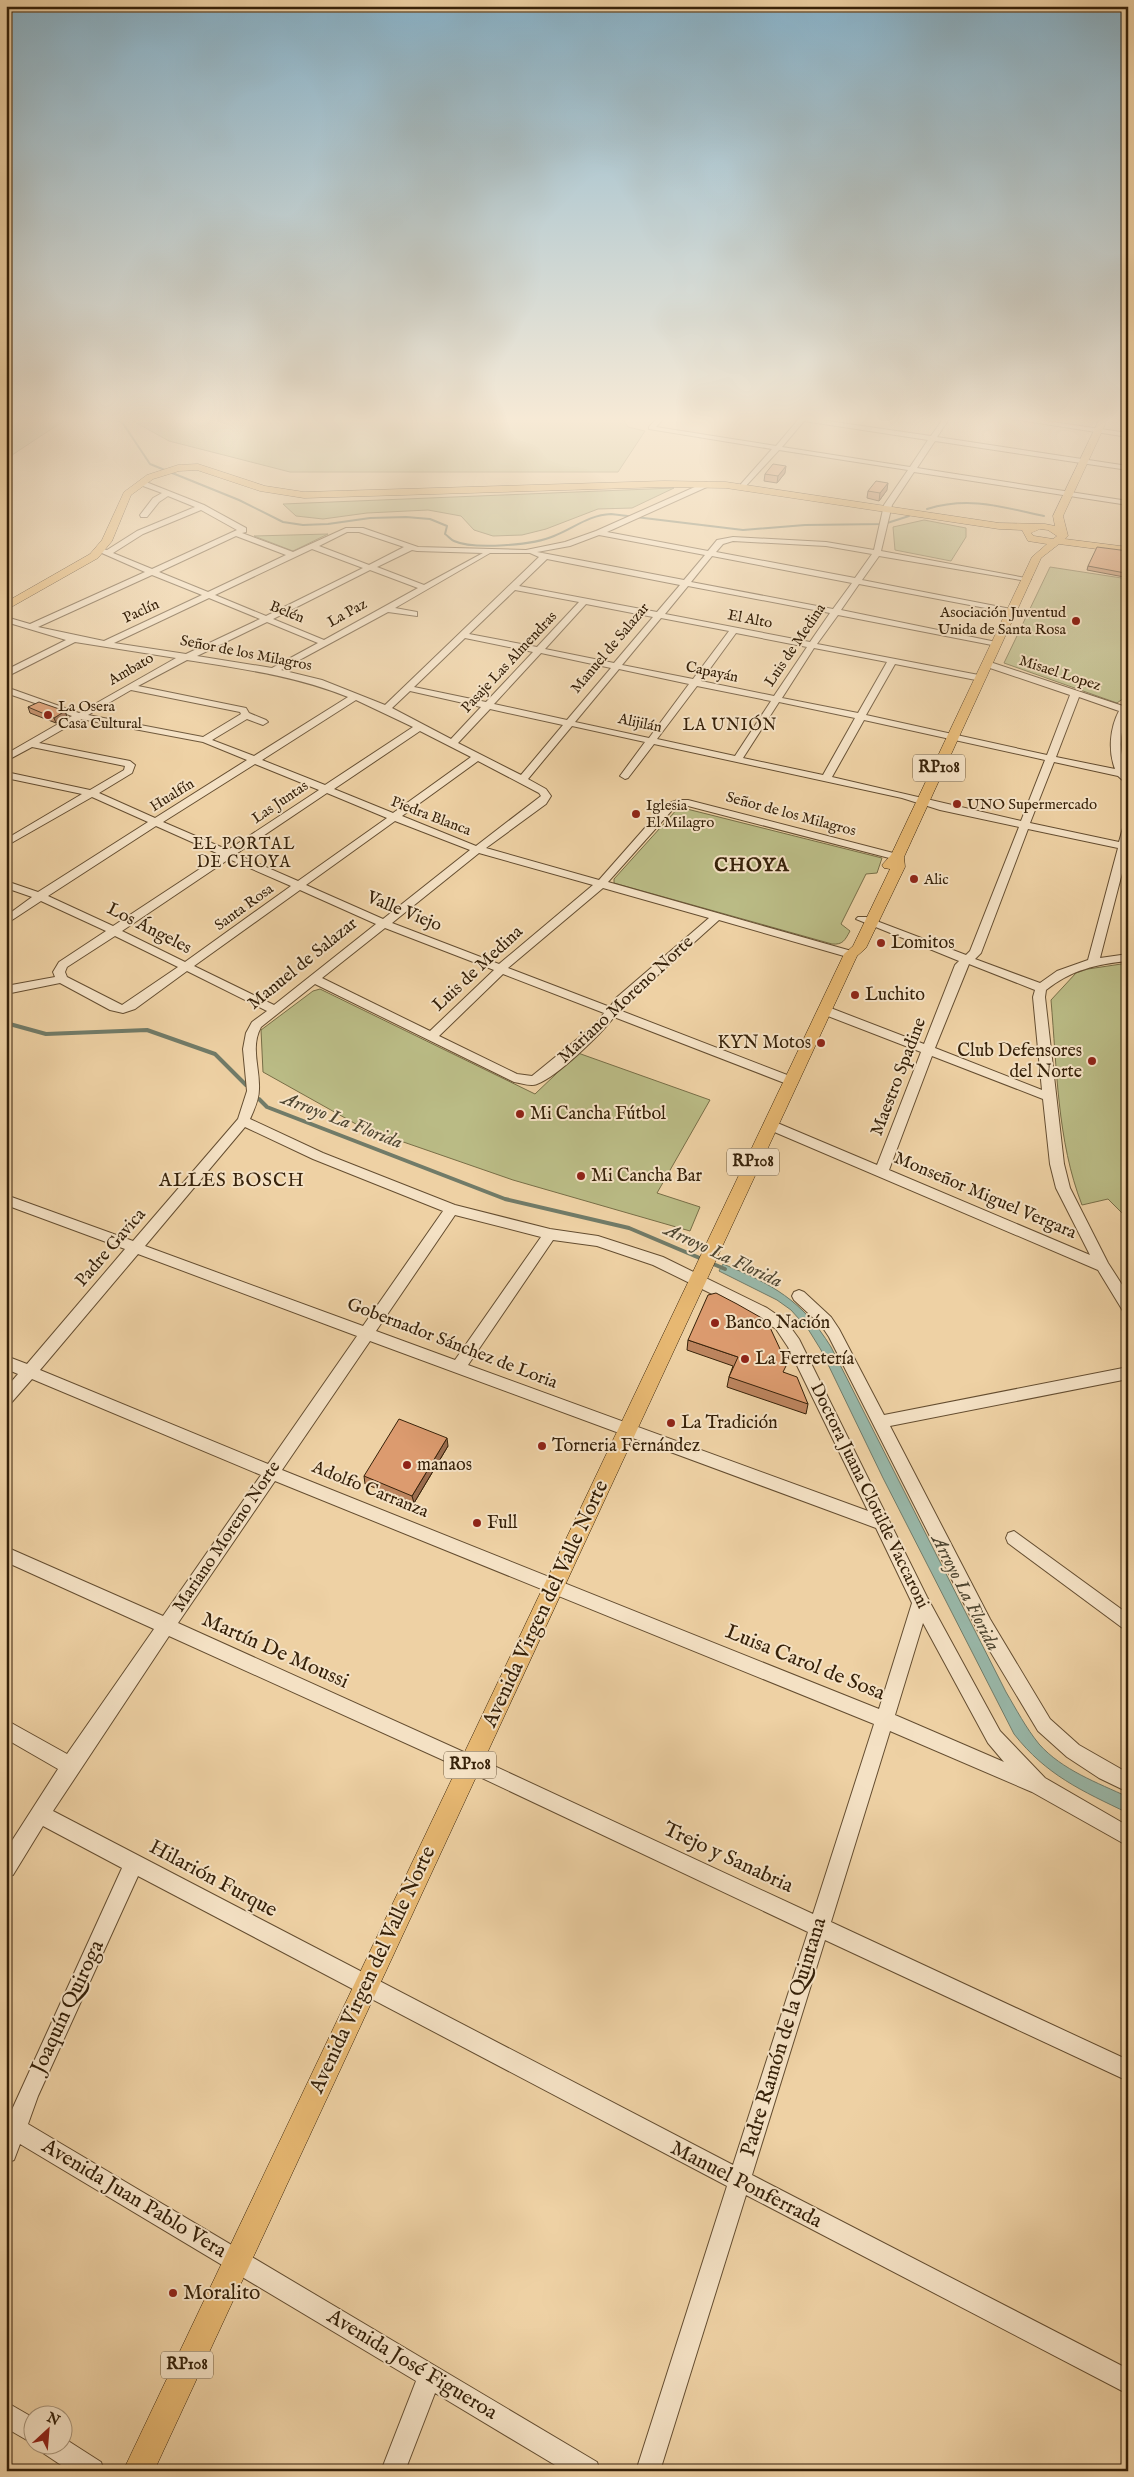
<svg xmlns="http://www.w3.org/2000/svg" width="1134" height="2477" font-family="'IM FELL English',serif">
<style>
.green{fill:#babb85;stroke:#786e47}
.water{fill:#99b7a8;stroke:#717b68}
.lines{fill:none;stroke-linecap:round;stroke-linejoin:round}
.stream-far1{stroke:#717b68;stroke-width:2}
.stream{stroke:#717b68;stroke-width:4}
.minor-casing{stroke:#644d30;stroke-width:2}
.major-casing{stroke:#362109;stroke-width:1}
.minor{fill:#f4e1c4;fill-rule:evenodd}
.major{fill:#e7b872;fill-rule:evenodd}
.wall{fill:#bd855f;stroke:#362109}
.shaded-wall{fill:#9a6c4e;stroke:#362109}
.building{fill:#dc9b6f;stroke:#362109}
.poi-dot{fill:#8f2418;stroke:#f4e1c4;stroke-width:2}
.labels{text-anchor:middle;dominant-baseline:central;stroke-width:4;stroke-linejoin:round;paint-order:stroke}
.far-street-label{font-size:15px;fill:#362109;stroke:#f4e1c4}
.far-poi-label{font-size:15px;fill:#362109;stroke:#f4e1c4;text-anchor:start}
.far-neighbourhood-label{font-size:16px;letter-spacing:1px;fill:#362109;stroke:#f4e1c4}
.shield{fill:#f4e1c4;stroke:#6f5b41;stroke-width:1}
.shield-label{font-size:16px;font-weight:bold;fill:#362109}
.street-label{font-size:18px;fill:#362109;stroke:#f4e1c4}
.poi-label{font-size:18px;fill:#362109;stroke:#f4e1c4;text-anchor:start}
.far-district-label{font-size:19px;font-weight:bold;letter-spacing:1px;fill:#362109;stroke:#f4e1c4}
.water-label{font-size:19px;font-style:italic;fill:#4f4631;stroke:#f4e1c4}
.neighbourhood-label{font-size:19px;letter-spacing:1px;fill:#362109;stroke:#f4e1c4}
.near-street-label{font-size:21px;fill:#362109;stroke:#f4e1c4}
.near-poi-label{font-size:21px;fill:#362109;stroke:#f4e1c4;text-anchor:start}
</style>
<rect width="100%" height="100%" fill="#eed1a4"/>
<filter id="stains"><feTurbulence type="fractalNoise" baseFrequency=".004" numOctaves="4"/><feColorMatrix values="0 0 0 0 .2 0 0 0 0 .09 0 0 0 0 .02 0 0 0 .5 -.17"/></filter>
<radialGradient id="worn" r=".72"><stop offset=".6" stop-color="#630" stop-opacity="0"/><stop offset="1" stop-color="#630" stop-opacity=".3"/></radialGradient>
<g class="green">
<polygon points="6,416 79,416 59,424 6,459"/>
<polygon points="124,416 621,416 628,427 645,431 618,472 290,472 169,441"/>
<polygon points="674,488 632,508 598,509 546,529 522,535 493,536 474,530 461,516 428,510 367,513 323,519 296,516 283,504"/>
<polygon points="924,520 966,528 966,537 951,561 895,550 893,527"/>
<polygon points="328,534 293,551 254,536"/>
<polygon points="1050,567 1128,579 1128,695 1117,703 1004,663"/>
<path d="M679,807L882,858L877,873L866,874L841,924L850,931C845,940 843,945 832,944L614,883V879Z"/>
<path d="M1128,963V1219L1108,1199L1082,1205C1057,1141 1057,1068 1051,1000L1076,973L1088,969Z"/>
<polygon points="320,989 535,1094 578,1053 710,1100 657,1193 700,1207 690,1231 513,1180 363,1128 263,1072 261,1030 313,991"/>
</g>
<path class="water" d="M723,1264C772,1284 802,1300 831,1347L1006,1692C1016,1709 1026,1728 1039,1744C1062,1770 1098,1783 1128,1797V1813C1082,1791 1046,1775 1014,1734L883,1478L821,1350L808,1329L791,1310L777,1300L719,1271Z"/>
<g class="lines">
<g class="stream-far1">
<path d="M88,418L122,422L150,464L239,500L283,522L303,525L328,524L370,518L406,517L430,519L447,526L445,534C448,536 451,540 454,541C474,550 534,545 554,536C574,528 589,515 611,514L743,530L805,525L884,524L909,516"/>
<path d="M927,509C970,496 1002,507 1044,516"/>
</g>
<g class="stream">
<polyline points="6,1023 46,1034 147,1030 215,1054 246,1085"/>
<polyline points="259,1099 267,1107 505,1199 629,1228 702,1259"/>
<polyline points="711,1263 725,1269"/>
</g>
<g class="minor-casing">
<g id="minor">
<path d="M659,416H666L656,427L776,446L798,420L780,416H808L807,418L931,436L945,416H951L937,437L1128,466V470L935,441L917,468L1128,501V505L914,472L892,505L881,551L1031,579L1027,581L879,556L862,580L1016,610L1012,613L859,584L841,610L1001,643L997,646L838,615L817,644L984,676V680L981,681L895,664L866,715L1047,755L1070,695L984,666V662H990L1123,706L1128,702C1128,716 1121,728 1121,742C1120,757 1128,770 1128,785L1118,776L1054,762L1030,823L1119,842L1123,828L1128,825V850L1100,958L1128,954V961C1097,964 1071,970 1046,990L1045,997L1064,1164L1070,1188L1108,1263L1128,1294V1313L1123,1311L1098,1270L765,1128L764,1125L765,1122H775L877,1165L921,1052L820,1013L818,1010L824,1006L828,1007L924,1044L955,965L959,961L856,919L858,917H866L966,955L970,951L1019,827L940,810L902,798L654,744L628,778L625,779L620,776L645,742L572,726L528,779L546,789L551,796L546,804L486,848L599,880L666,804L678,800H688L901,855L902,857L897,860L688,806L674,808L608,882L855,952L857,954L851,958L719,920L619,1010L795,1078L797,1081L795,1084H787L614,1017C601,1034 557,1077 537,1084C531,1087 521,1083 514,1082L315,984L261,1027C250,1047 260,1068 259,1089C259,1100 254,1110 250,1119L323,1153L455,1205L550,1229L598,1236L663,1257L767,1308L786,1321L799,1339L927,1597L1000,1731L1045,1778L1128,1826V1846L1032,1792L890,1731L831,1922L1128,2060V2081L825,1940L752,2175L1128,2369V2394L746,2195L660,2471H636L727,2186L138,1876L38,2096L28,2124L597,2462L600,2471H565L435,2393L405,2471H381L416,2381L20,2144L14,2160L6,2163V2112L10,2114L122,1868L43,1826L13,1875L6,1877V1850L58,1769L6,1739V1720L67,1754L154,1629L6,1562V1547L163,1616L261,1475L32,1379L11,1403L6,1405V1388L18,1374L6,1369V1356L27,1364L125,1249L6,1205V1195L133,1241L238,1119L247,1091L243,1049L246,1033L252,1022L267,1011L187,971L135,1009L123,1013L110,1010L60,983L6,994V986L55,977L53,972L59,962L106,931L41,901L6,924V916L32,897L6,888V881L38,892L148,822L92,797L6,846V839L82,794L6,778V772L90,790L124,770L125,766L32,747L6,761V754L72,716L6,693V687L79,713L176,658L75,642L6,677V670L66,640L6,622V617L30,624L145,572L95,550L99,548L107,550L137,531L195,507L168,496L159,502L147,517H141L140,515L153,498L162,493L143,486V482H146L204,505L246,528V532L242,533L293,552L346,528H363L418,547L526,550L565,542L596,531L706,482L710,484L709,486L607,532L708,551L717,540L733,537L826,542L874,550L884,505L908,470L779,450L744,488H741V484L772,449L649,429V427ZM804,421L928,440L910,467L782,447ZM201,510L237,530L152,569L113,553L143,534ZM347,532H359L404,547L369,565L319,546ZM599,535L705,555L684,580L537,552L570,546ZM236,536L286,555L208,592L159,572ZM733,541L826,546L872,554L855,578L716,552L723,544ZM312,549L363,568L266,616L215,595ZM412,550L417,551L483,553L424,585L377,567ZM490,553H530L539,557L385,705L322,680L281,670L388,612L417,616V612L395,608ZM712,556L852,583L833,609L691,582ZM547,559L680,585L657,612L519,586ZM370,570L418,588L324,640L273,619ZM152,575L202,595L104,641L38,627ZM688,586L830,613L810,642L665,614ZM515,590L579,602L537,647L469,634ZM209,598L260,619L186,654L114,643ZM586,604L653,617L614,663L545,649ZM661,618L729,631L693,679L622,665ZM267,622L318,643L272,668L197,656ZM736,633L807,647L774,696L701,681ZM465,638L533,652L486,702L414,687ZM814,648L887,662L858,713L782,698ZM541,653L611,668L567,720L494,704ZM187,660C243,669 296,676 348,697L254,756L212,740L247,719L263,725L268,722L266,720L249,713L246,708L138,686ZM619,669L689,684L649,738L575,722ZM697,686L771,701L735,756L657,739ZM131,690L240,712L241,714L203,737L88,715ZM410,691L481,707L451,739L392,708ZM1079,697L1119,711C1110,728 1108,751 1115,769L1056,757ZM356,700L413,727L325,785L262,760ZM779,702L855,718L823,775L743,758ZM490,709L563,725L521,775L458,743ZM81,719L203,742L247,760L155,818L99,793L132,773L135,765L130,761L39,743ZM864,720L1045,760L1021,821L832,777ZM420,731L471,757L393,813L334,789ZM478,761L539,793L541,796L476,846L402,816ZM255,764L319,790L228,850L163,822ZM327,793L387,818L298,881L236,854ZM395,821L470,850L383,919L306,885ZM156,826L221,855L113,926L48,896ZM1028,829L1118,848L1088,960L1057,971L1040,983L975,959L981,953ZM479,853L593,885L499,964L392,923ZM229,859L291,886L185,962L122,931ZM603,888L709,918L616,998L610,1007L508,968ZM300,890L376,924L274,1005L194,966ZM385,928L494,970L430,1031L322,978ZM115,936L178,967L122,1005L67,977L65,972L67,967ZM969,964L1035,990L1033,997L1042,1090L935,1048ZM503,974L604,1013L597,1023L532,1076L517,1074L439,1036ZM932,1056L1043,1099L1050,1164L1056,1188L1090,1255L889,1170ZM245,1127L313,1159L443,1211L363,1326L145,1246ZM455,1215L541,1237L455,1360L376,1331ZM553,1240L597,1246L653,1265L757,1316L776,1329L788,1347L868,1511L468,1365ZM138,1254L357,1336L268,1464L40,1370ZM370,1341L876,1528L912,1603L879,1709L282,1470ZM275,1481L874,1724L813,1914L477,1758L178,1623ZM923,1623L988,1743L1004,1762L895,1715ZM169,1636L465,1770L808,1932L733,2165L53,1811Z"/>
<polygon points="993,416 1011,416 1128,433 1128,437"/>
<polygon points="799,1290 804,1292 831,1317 839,1329 884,1415 1128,1367 1128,1379 890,1426 990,1619 1050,1719 1079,1745 1128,1773 1128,1792 1099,1778 1067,1757 1038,1731 978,1631 829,1337 821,1325 794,1300 792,1296 794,1292"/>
<polygon points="1014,1531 1128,1614 1128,1632 1008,1543 1006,1538 1008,1533"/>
<polygon points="6,2402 32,2417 32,2443 6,2428"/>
<polygon points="62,2437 101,2462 104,2471 70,2471 43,2453 40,2444 62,2444"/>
</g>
</g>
<g class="major-casing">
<path id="major" d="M1101,416H1109L1063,516L1068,536L1065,539L1128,547V553L1059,544L1041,558L904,857L905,867L866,948L857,956L154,2471H123L844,954L853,946L890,869L884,868L882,865L891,855L1032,557L1047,544L1028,541L1022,530L999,529L726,488L664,487L304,498L260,491L197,470L179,471L153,479L131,495L112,541L98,558L6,610V602L90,554L102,540L124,492L147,475L178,465L198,464L265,486L304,492L664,481L726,482L999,523L1045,524L1055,526L1053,516ZM1040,529L1048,530L1057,536L1053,539L1034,536L1031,533Z"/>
</g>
<use href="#minor" class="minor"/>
<use href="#major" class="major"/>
</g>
<g class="wall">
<polygon points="785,473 777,483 764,481 765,474"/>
<polygon points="887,490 879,501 867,498 868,491"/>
<polygon points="1088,566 1128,569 1124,577 1087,570"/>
<polygon points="28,707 65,711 67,717 56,723 30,713"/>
<polygon points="688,1340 785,1373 808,1404 806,1414 727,1387 729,1377 733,1366 687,1350"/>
<polygon points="448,1446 414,1503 365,1484 364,1476"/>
</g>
<g class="shaded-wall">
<polygon points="786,466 785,473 777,483 778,476"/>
<polygon points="888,483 887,490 879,501 880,493"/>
<polygon points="65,711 67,717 56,723 54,718"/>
<polygon points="447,1438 448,1446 414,1503 412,1496"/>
</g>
<g class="building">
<polygon points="773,464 786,466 778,476 765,474"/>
<polygon points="876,481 888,483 880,493 868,491"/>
<polygon points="1097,547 1128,551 1128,568 1125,573 1088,566"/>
<polygon points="39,702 65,711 54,718 28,707"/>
<polygon points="716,1293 737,1304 767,1321 787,1364 783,1372 797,1377 808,1404 729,1377 738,1357 688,1340 708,1295"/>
<polygon points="399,1419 447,1438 412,1496 364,1476"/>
</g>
<linearGradient id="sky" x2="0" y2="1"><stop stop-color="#88b5ce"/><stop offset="0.55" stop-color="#f7ead6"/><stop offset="1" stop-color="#f7ead6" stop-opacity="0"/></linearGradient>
<rect width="1134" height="763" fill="url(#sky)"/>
<g class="poi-dot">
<circle cx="1076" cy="621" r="5"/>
<circle cx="48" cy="715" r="5"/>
<circle cx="957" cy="804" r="5"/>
<circle cx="636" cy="814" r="5"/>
<circle cx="914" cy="879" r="5"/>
<circle cx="881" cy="943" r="5"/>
<circle cx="855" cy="995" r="5"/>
<circle cx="821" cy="1043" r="5"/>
<circle cx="1092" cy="1061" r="5"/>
<circle cx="520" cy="1114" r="5"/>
<circle cx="581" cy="1176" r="5"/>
<circle cx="715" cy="1323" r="5"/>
<circle cx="745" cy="1359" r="5"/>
<circle cx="671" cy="1423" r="5"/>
<circle cx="542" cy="1446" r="5"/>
<circle cx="407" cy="1465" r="5"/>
<circle cx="477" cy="1523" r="5"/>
<circle cx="173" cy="2293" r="5"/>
</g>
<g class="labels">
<g class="far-street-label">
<text transform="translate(141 611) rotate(-25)">Paclín</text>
<text transform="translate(287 612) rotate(22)">Belén</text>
<text transform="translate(347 613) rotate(-29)">La Paz</text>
<text transform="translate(750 619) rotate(11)">El Alto</text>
<text transform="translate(795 645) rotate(-56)">Luis de Medina</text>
<text transform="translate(610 648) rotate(-50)">Manuel de Salazar</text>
<text transform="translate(246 653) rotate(11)">Señor de los Milagros</text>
<text transform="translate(509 662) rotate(-47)">Pasaje Las Almendras</text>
<text transform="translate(131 669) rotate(-30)">Ambato</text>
<text transform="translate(712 672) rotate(12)">Capayán</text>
<text transform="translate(1060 673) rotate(18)">Misael Lopez</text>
<text transform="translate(640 723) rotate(12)">Alijilán</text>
<text transform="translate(172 795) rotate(-32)">Hualfín</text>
<text transform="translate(280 802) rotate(-34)">Las Juntas</text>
<text transform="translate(791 814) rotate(15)">Señor de los Milagros</text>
<text transform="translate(431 816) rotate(21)">Piedra Blanca</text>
<text transform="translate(244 907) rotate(-36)">Santa Rosa</text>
</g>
<g class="far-poi-label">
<text x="1066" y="612" text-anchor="end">Asociación Juventud<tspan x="1066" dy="17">Unida de Santa Rosa</tspan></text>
<text x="58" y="706">La Osera<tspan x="58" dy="17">Casa Cultural</tspan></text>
<text x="967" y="804">UNO Supermercado</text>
<text x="646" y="805">Iglesia<tspan x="646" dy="17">El Milagro</tspan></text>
<text x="924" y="879">Alic</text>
</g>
<g class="far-neighbourhood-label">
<text x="730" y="726">LA UNIÓN</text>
<text x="244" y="845">EL PORTAL<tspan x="244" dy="18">DE CHOYA</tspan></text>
</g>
<g class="shield">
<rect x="913" y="754.5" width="52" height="27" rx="4"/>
<rect x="727" y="1148.5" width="52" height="27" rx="4"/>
<rect x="444" y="1751.5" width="52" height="27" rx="4"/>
<rect x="161" y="2351.5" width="52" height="27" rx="4"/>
</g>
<g class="shield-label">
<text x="939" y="768">RP108</text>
<text x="753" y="1162">RP108</text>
<text x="470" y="1765">RP108</text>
<text x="187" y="2365">RP108</text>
</g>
<g class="street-label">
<text transform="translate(404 912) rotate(22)">Valle Viejo</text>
<text transform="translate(149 929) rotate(27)">Los Ángeles</text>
<text transform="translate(303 964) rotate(-39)">Manuel de Salazar</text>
<text transform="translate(478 969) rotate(-43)">Luis de Medina</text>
<text transform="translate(626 1000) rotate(-43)">Mariano Moreno Norte</text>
<text transform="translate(899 1077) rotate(-69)">Maestro Spadine</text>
<text transform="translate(985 1196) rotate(23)">Monseñor Miguel Vergara</text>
<text transform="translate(111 1248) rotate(-49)">Padre Gavica</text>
<text transform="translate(452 1344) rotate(21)">Gobernador Sánchez de Loria</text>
<text transform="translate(370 1490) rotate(22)">Adolfo Carranza</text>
<text transform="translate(869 1496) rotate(64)">Doctora Juana Clotilde Vaccaroni</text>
<text transform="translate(227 1537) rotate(-56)">Mariano Moreno Norte</text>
</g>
<g class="poi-label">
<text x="891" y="943">Lomitos</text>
<text x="865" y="995">Luchito</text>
<text x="811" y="1043" text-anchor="end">KYN Motos</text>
<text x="1082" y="1051" text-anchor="end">Club Defensores<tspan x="1082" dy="21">del Norte</tspan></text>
<text x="530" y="1114">Mi Cancha Fútbol</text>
<text x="591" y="1176">Mi Cancha Bar</text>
<text x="725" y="1323">Banco Nación</text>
<text x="755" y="1359">La Ferretería</text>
<text x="681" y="1423">La Tradición</text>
<text x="552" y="1446">Torneria Fernández</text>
<text x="417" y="1465">manaos</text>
<text x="487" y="1523">Full</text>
</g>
<g class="far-district-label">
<text x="752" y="866">CHOYA</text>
</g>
<g class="water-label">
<text transform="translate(342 1121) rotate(21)">Arroyo La Florida</text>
<text transform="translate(723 1256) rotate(25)">Arroyo La Florida</text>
<text transform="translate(965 1593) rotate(63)">Arroyo La Florida</text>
</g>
<g class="neighbourhood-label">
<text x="232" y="1181">ALLES BOSCH</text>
</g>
<g class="near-street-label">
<text transform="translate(546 1604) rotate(-65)">Avenida Virgen del Valle Norte</text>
<text transform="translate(275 1651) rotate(24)">Martín De Moussi</text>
<text transform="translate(805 1663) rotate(22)">Luisa Carol de Sosa</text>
<text transform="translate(728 1858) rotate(25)">Trejo y Sanabria</text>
<text transform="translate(213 1879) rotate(28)">Hilarión Furque</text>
<text transform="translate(373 1970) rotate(-65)">Avenida Virgen del Valle Norte</text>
<text transform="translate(68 2007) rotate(-65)">Joaquín Quiroga</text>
<text transform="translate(784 2037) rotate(-73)">Padre Ramón de la Quintana</text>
<text transform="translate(746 2185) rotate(27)">Manuel Ponferrada</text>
<text transform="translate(134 2199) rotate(31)">Avenida Juan Pablo Vera</text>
<text transform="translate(412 2365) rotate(31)">Avenida José Figueroa</text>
</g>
<g class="near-poi-label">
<text x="183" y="2293">Moralito</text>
</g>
</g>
<rect width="1134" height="2477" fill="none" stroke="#eed1a4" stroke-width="25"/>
<rect x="8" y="8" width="1119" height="2462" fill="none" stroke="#362109" stroke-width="2.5"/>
<rect x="12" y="12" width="1109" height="2452" fill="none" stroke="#362109"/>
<g transform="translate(48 2430) rotate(26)"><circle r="24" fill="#f4e1c4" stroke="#a89479"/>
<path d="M0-4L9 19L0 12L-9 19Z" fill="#8f2418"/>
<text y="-8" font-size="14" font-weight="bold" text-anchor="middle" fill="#362109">N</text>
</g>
<rect width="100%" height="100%" filter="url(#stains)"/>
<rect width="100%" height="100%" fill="url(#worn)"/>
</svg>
